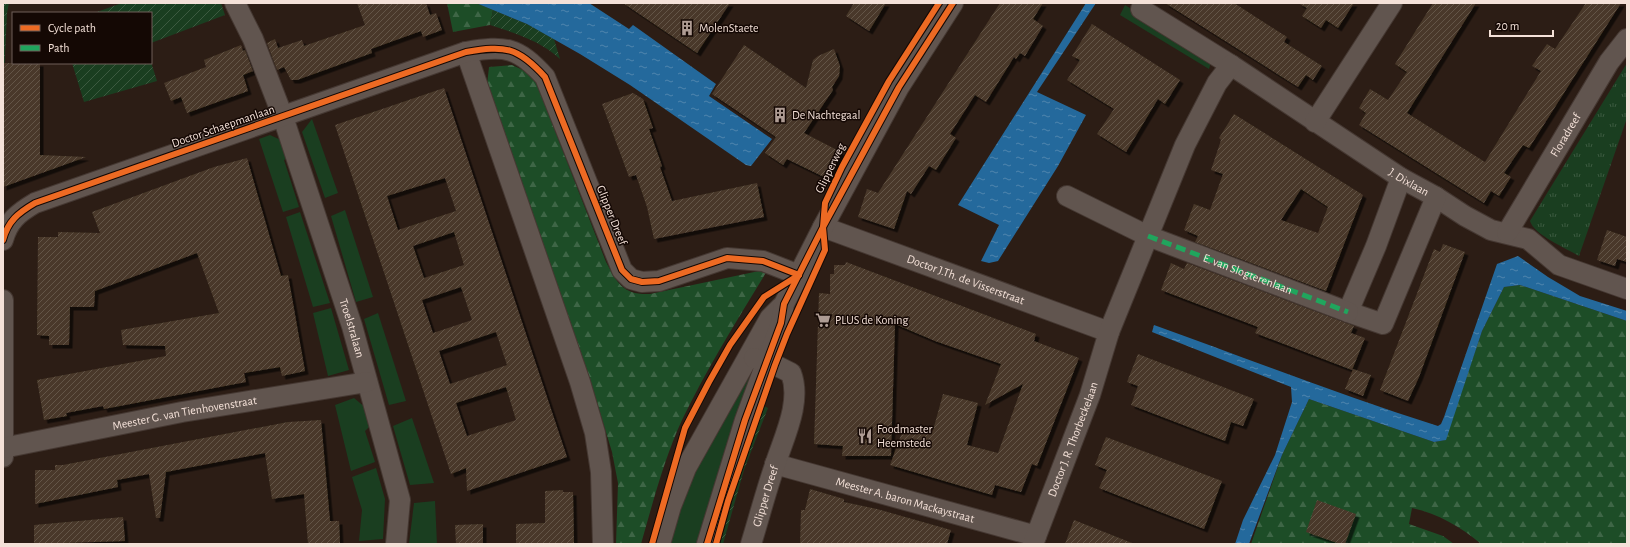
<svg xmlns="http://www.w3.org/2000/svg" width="1630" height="547" font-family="'Alegreya Sans',sans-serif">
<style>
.grass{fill:#1a3e20}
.forest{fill:url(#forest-firs)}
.park{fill:url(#park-tufts)}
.garden{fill:url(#garden-furrows)}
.water{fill:url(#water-ripples)}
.building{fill:url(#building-hatch);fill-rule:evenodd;filter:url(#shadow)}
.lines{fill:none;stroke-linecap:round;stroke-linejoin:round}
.minor-casing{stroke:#453832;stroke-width:22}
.minor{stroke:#61554f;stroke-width:20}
.quiet{stroke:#20a55d;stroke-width:5;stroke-dasharray:10 5;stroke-linecap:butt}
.cycleway-casing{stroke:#140804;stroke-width:8}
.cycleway{stroke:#ed6a23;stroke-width:6}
.labels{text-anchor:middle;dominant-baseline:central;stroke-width:3;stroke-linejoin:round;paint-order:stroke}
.poi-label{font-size:12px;fill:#f4e1d8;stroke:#140804;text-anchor:start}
.street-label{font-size:12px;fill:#f4e1d8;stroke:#140804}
</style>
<defs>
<pattern id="forest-firs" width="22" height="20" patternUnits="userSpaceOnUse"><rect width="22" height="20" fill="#1d4d27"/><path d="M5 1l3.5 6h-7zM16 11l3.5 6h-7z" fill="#3e6646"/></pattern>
<pattern id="park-tufts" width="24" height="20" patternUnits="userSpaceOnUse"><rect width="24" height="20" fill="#1a3e20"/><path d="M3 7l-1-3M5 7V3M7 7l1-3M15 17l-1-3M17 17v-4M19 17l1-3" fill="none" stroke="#3c5a40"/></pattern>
<pattern id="garden-furrows" width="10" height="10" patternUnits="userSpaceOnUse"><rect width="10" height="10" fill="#1a3e20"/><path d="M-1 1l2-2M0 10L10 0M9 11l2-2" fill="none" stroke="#3c5a40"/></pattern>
<pattern id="water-ripples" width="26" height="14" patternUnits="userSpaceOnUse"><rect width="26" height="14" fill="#24699c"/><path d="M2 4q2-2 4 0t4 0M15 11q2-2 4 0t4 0" fill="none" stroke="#4f85ad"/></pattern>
<pattern id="building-hatch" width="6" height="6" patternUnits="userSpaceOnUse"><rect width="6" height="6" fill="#483929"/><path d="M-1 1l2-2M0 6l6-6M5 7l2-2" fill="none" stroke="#635547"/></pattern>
<filter id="shadow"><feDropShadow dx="3.5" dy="3.5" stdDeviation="0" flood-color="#0009"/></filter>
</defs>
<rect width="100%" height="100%" fill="#2c1d15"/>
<g class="grass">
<polygon points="1125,5 1212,59 1209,69 1120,15"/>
<polygon points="312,119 338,193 325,198 302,132"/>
<polygon points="270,135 283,141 289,157 284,160 299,207 283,212 259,139"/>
<polygon points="345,210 373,297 356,302 331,216"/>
<polygon points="300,212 330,303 313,307 286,217"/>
<polygon points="331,308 349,370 328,376 313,313"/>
<polygon points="378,313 406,401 389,405 364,319"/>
<polygon points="745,375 751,382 700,544 666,544 685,486"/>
<polygon points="354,398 366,408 372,424 365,431 375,462 351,471 335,405"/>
<polygon points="412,418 434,483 410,485 393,426"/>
<polygon points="376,468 385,499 383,539 359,541 362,510 352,477"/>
<polygon points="435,501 437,544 409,544 414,503"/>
</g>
<g class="forest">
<polygon points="447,3 476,3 493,10 490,25 453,32"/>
<path d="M512,65L525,71L536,82L606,262C618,284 623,295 650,294L759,271H767C737,320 707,368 682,420C664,459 653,502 641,544H616L618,483L612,452L598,406L487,85L489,67Z"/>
<path d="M1520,285L1627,321V544H1481C1461,527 1439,514 1412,508L1409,524L1443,536L1454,544H1251L1282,455L1309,399L1434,442L1445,440L1482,331L1504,287Z"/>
</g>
<path class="park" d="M1627,63V118L1579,256C1566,248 1534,235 1530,221Z"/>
<g class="garden">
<polygon points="3,3 9,3 7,13 3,101"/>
<polygon points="122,3 221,3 225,15 151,43 151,13 94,13"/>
<path d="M493,10L527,24L554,39L560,59C541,41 515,33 490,25Z"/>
<polygon points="151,62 157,81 84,102 72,63"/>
<polygon points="764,406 768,408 744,470 723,544 720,544 741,471"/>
</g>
<g class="water">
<polygon points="476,3 589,3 629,29 633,25 716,84 709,96 772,139 751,166 746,165 630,85 580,54 527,24"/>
<polygon points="1086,3 1096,3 1037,92 1086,115 1058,166 998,261 989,263 981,261 999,225 958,205"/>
<path d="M1518,256L1548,277L1580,296L1627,311V321L1520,285L1504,287L1482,331L1446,440L1434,442L1309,399L1282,455L1249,544H1235L1243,520L1275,455L1292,402L1291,387L1152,332L1154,325C1249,359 1342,396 1438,426L1441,424L1444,417L1497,264Z"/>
</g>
<g class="building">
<polygon points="357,3 426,3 430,15 436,13 442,30 423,37 421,31 371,49 372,53 297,80 291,80 284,67 277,70 267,43 275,39 278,48 302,40 304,46 365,25"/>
<polygon points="623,3 730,3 697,53"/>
<polygon points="854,3 886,3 869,31 846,16"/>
<polygon points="1000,3 1043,3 1033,19 1043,26 1025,56 1020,53 1016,59 1014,57 986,102 975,95 950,134 956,138 936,170 929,166 911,194 907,191 894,229 858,217 867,189 878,193"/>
<polygon points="1165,3 1234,3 1287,37 1284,42 1322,66 1313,80 1306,75 1298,87"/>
<polygon points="1298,3 1354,3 1338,28 1326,20 1321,28 1302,16 1307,8"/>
<polygon points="1433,3 1476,3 1407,113 1485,162 1541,71 1532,66 1547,44 1555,49 1586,3 1621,3 1529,148 1523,145 1504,173 1511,177 1499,196 1491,191 1484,203 1359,125 1366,113 1359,108 1370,89 1388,100 1407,72 1395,64"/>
<polygon points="1092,24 1180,80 1165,104 1158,99 1126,152 1097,134 1114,109 1067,80 1080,60 1072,56"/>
<polygon points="241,45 243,51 245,50 253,71 243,75 248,91 187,113 181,97 171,101 164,83 206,67 204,60"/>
<polygon points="744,45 806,88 813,60 818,56 834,49 840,66 839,76 832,87 833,90 804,133 841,152 828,179 787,159 783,165 765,153 776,137 712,94"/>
<polygon points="3,63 40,63 40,155 86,157 3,187"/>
<path d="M444,88L567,457L467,491L466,468L451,474L335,125ZM445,178L456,211L398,230L387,196ZM454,232L464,265L424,278L413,246ZM461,287L472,320L433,333L422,300ZM496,332L507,365L450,384L439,351ZM506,387L516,420L467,436L456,403Z"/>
<polygon points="633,93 643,99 653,128 649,129 662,166 660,167 672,201 757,183 764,217 654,239 647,207 636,175 629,177 602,104"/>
<path d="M1234,114L1363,195L1326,291L1195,242L1198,236L1184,230L1194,204L1210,210L1223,174L1211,170L1221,140L1219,138ZM1301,189L1328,207L1318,233L1281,220Z"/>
<polygon points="247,158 281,276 288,275 305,371 282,376 280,367 244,373 246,382 104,409 103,406 66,413 67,416 44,420 37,380 166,356 165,346 123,345 121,330 219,313 197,253 95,291 94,307 70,307 69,345 49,345 49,336 37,335 38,237 58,237 58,232 100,233 92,212 214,167"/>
<polygon points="1607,230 1627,237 1627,262 1617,259 1615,266 1597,260"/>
<polygon points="1443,244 1465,252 1419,377 1408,401 1380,390 1434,249 1440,252"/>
<polygon points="846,262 1036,334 1034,341 1079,358 1037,466 1032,464 1021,492 995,485 992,495 890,465 904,427 932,434 943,394 978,403 967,445 998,453 1023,384 985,405 1001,364 935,341 895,324 891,456 842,456 843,446 814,444 819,293 830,294 830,274 834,274 834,265 845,265"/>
<polygon points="1171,263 1184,269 1187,263 1354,326 1351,333 1365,338 1352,370 1255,333 1258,327 1161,290"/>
<polygon points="1138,354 1254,399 1243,426 1231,422 1225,441 1131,405 1138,386 1127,382"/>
<polygon points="1353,369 1371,375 1363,396 1345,389"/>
<polygon points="321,420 330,521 339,521 340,544 308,544 304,494 272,499 265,453 166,472 160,518 156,518 149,474 117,480 118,487 35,504 35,470 55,470 55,465 63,465 288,422"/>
<polygon points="1106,437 1222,481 1204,529 1099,488 1107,470 1095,465"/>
<polygon points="810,489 844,499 844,502 877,509 951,530 947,544 800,544 801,510 805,510"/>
<polygon points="563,490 563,492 573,492 574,544 516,544 516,524 545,523 545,491"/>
<polygon points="1317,500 1356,514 1345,544 1340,544 1306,532"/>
<polygon points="123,517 125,541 34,544 34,525"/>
<polygon points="1074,520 1132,543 1132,544 1065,544"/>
<polygon points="483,524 483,544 456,544 455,525"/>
</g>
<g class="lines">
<g class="minor-casing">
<g id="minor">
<path id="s1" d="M235,3L253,39L283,117L352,326L400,500L396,544"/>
<path id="s2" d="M1141,9L1231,65L1401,178L1436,197L1465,216L1491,230L1528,239L1559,265L1627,289"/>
<polyline points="466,52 580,382 595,433 601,472 603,544"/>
<polyline points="1315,122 1392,3"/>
<polyline points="1401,178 1376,246 1348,312 1383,324 1436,197"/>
<path id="s3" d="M1067,196L1148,236L1348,312"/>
<path id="s4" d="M823,227L1109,332"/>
<path id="s5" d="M1507,233L1609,62L1627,39"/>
<path d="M3,240C8,221 18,213 35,203L466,52C505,45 518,47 545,77L622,270L631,279L642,282L659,281L727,258L763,261L799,275"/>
<polyline points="3,300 3,457"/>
<path id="s6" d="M3,448L182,412L367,382"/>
<path id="s7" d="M775,464L1036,536"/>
<polyline points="660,544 671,506 686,468 770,318 781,307"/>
<polyline points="707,544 745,420 781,323 784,304 823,227 899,87 953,3"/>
<path id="s8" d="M751,544C759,518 766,491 775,465C784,437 802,402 791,373L775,365L754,358"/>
<path id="s9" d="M1033,544L1090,395L1109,332L1185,145L1217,83L1231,65"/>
</g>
</g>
<use href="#minor" class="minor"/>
<polyline class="quiet" points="1148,236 1348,312"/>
<g class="cycleway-casing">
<g id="cycleway">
<path d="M3,240C8,221 18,213 35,203L466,52C505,45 518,47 545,77L622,270L631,279L642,282L659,281L727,258L763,261L799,275"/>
<polyline points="652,544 685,428 709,382 730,345 764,297 799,275"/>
<polyline points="707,544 745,420 781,323 784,304 823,227 899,87 953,3"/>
<polyline points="716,544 728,501 775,365 787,334 825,250 823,227 825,203 842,167 889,81 939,3"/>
</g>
</g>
<use href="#cycleway" class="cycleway"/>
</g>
<defs>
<g id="building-bare" transform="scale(1.2)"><path d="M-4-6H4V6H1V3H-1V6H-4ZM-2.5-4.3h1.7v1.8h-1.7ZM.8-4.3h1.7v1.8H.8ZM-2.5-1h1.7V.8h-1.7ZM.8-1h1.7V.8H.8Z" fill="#ae9c94" stroke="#140804" stroke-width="2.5" paint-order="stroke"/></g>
<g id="supermarket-bare" transform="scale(1.2)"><path d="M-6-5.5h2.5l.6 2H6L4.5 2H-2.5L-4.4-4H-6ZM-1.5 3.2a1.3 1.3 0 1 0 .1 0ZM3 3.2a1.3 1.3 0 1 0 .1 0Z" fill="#ae9c94" stroke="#140804" stroke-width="2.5" paint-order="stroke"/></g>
<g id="restaurant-bare" transform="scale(1.2)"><path d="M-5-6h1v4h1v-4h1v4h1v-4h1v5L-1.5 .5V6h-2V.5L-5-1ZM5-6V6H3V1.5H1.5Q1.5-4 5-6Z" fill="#ae9c94" stroke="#140804" stroke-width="2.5" paint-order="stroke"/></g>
</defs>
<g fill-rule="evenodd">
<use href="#building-bare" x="687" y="28"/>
<use href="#building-bare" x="780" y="115"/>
<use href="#supermarket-bare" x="823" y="320"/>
<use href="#restaurant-bare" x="865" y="436"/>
</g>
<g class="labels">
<g class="poi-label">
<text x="699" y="28">MolenStaete</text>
<text x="792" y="115">De Nachtegaal</text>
<text x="835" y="320">PLUS de Koning</text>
<text x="877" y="429">Foodmaster<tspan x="877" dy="14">Heemstede</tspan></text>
</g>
<g class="street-label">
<text transform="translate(223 126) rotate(-19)">Doctor Schaepmanlaan</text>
<text stroke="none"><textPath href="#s5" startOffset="114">Floradreef</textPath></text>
<text transform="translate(830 168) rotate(-64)">Glipperweg</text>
<text stroke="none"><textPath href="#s2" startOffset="319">J. Dixlaan</textPath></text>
<text transform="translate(612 215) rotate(68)">Glipper Dreef</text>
<text stroke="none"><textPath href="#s3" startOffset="197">E. van Slogterenlaan</textPath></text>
<text stroke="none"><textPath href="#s4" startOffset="152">Doctor J.Th. de Visserstraat</textPath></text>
<text stroke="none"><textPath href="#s1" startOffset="346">Troelstralaan</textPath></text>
<text stroke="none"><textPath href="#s6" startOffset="185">Meester G. van Tienhovenstraat</textPath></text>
<text stroke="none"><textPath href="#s9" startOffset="112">Doctor J. R. Thorbeckelaan</textPath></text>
<text stroke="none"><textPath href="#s8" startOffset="50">Glipper Dreef</textPath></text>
<text stroke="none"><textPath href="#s7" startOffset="135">Meester A. baron Mackaystraat</textPath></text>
</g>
</g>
<rect width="1630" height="547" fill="none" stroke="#f4e1d8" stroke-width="8"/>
<rect x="12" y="12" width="140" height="52" fill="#140804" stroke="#6e5f59"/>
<rect x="20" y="25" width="20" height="6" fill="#ed6a23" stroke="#6e5f59"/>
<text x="48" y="32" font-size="12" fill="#f4e1d8">Cycle path</text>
<rect x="20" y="45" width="20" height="6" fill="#20a55d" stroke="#6e5f59"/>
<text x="48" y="52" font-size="12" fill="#f4e1d8">Path</text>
<path d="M1490 30v6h63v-6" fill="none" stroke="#f4e1d8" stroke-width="2"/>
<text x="1496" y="30" font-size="12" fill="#f4e1d8" stroke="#140804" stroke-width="3" paint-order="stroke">20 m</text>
</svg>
